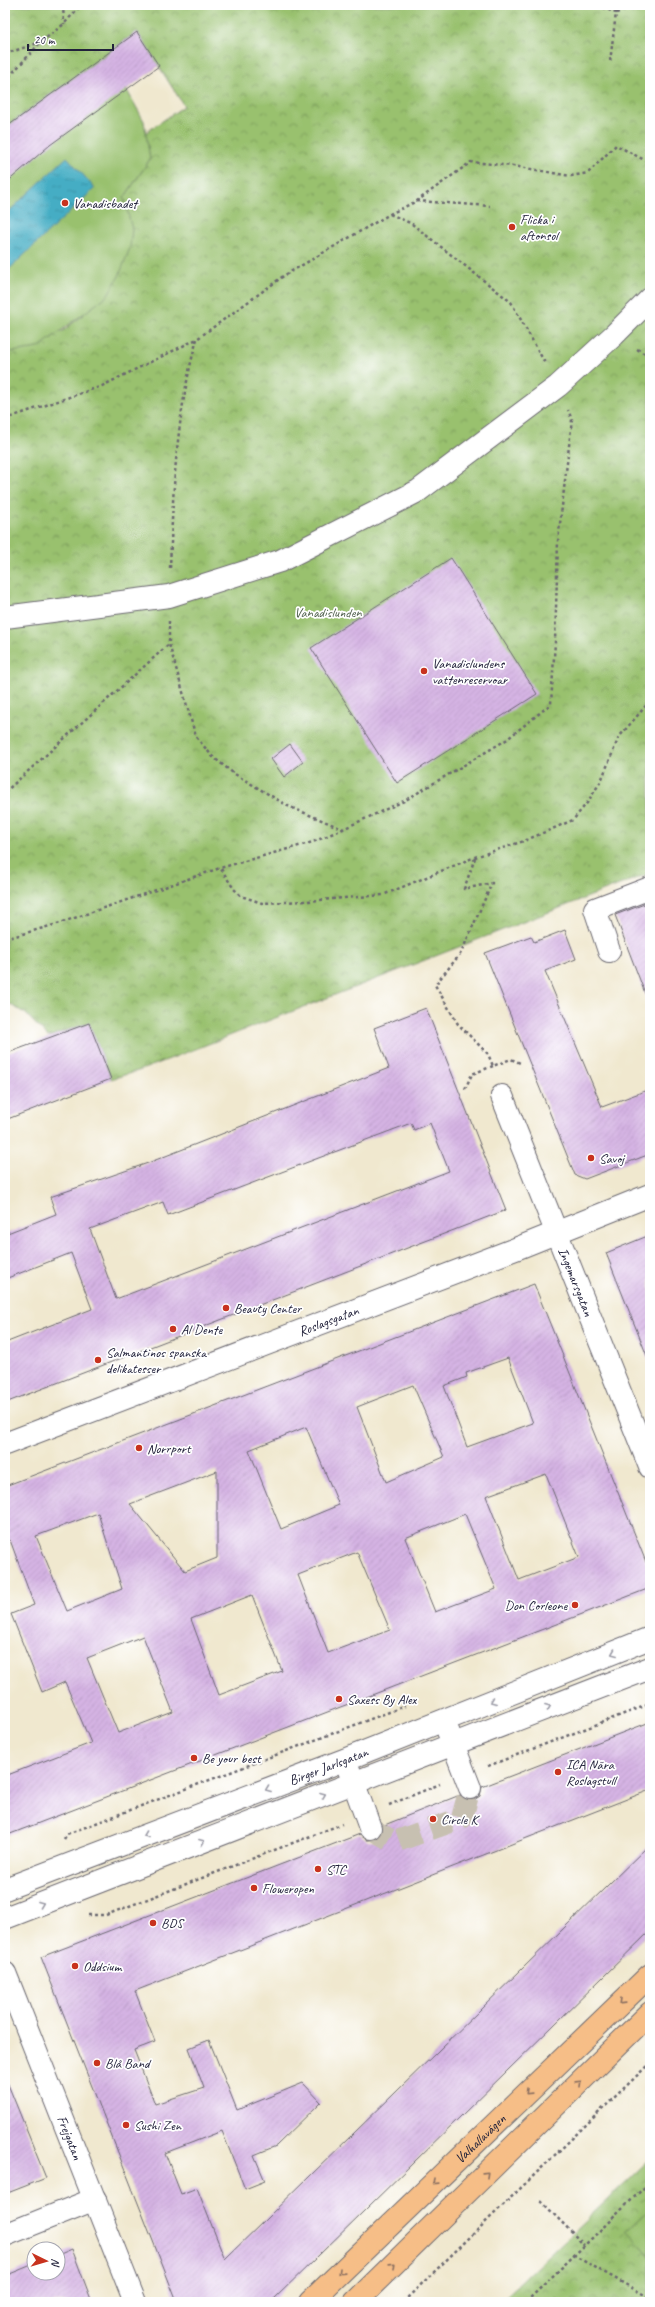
<svg xmlns="http://www.w3.org/2000/svg" width="655" height="2307" font-family="Caveat,sans-serif">
<style>
.park{fill:url(#park-crowns);stroke:#5e7254}
.pitch{fill:#99c16e;stroke:#5e7254}
.water{fill:url(#water-ripples);stroke:#346880}
.building{fill:url(#building-hatch);fill-rule:evenodd}
.lines{fill:none;stroke-linecap:round;stroke-linejoin:round}
.minor-tunnel{stroke:#c7c0b1;stroke-width:22;stroke-dasharray:22 11;stroke-linecap:butt}
.minor-casing{stroke:#6a676f;stroke-width:24}
.major-casing{stroke:#6a676f;stroke-width:24}
.path{stroke:#6a676f;stroke-width:2.5;stroke-dasharray:3 3;stroke-linecap:butt}
.minor{stroke:#fff;stroke-width:22}
.major{stroke:#f6be87;stroke-width:22}
.oneway{stroke:#9c9ca7}
.oneway2{stroke:#8c7061}
.poi-dot{fill:#c8321e;stroke:#fff;stroke-width:1.5}
.labels{text-anchor:middle;dominant-baseline:central;stroke-width:3.5;stroke-linejoin:round;paint-order:stroke}
.poi-label{font-size:14px;fill:#22223b;stroke:#fff;text-anchor:start}
.park-label{font-size:14px;fill:#52624f;stroke:#fff}
.street-label{font-size:14px;fill:#22223b;stroke:#fff}
</style>
<defs>
<pattern id="park-crowns" width="20" height="18" patternUnits="userSpaceOnUse"><rect width="20" height="18" fill="#99c16e"/><path d="M2 6a3 3 0 1 1 6 0M12 15a3 3 0 1 1 6 0" fill="none" stroke="#7c9c5c"/></pattern>
<pattern id="water-ripples" width="26" height="14" patternUnits="userSpaceOnUse"><rect width="26" height="14" fill="#45adc4"/><path d="M2 4q2-2 4 0t4 0M15 11q2-2 4 0t4 0" fill="none" stroke="#398ca0"/></pattern>
<pattern id="building-hatch" width="6" height="6" patternUnits="userSpaceOnUse"><rect width="6" height="6" fill="#d5b4e4"/><path d="M-1 1l2-2M0 6l6-6M5 7l2-2" fill="none" stroke="#b79ac4"/></pattern>
</defs>
<rect width="100%" height="100%" fill="#fff"/>
<filter id="ink" filterUnits="userSpaceOnUse"><feTurbulence type="fractalNoise" baseFrequency=".025" numOctaves="2"/><feDisplacementMap in="SourceGraphic" scale="8" xChannelSelector="R" yChannelSelector="G"/><feConvolveMatrix kernelMatrix="1 2 1 2 8 2 1 2 1" color-interpolation-filters="sRGB"/></filter>
<filter id="wash" filterUnits="userSpaceOnUse"><feTurbulence type="fractalNoise" baseFrequency=".012" numOctaves="4" result="noise"/><feDisplacementMap in="SourceGraphic" scale="16" xChannelSelector="R" yChannelSelector="G"/><feGaussianBlur stdDeviation="0.9" result="paint"/><feColorMatrix in="noise" values="0 0 0 0 0 0 0 0 0 0 0 0 0 0 0 0 0 1.4 0 .05"/><feComposite in="paint" operator="in"/></filter>
<g filter="url(#wash)">
<rect width="100%" height="100%" fill="#f0e8cf"/>
<g class="park">
<polygon points="5,5 650,5 650,873 141,1070 111,1079 89,1023 48,1037 26,1014 5,1001 5,346 12,352 63,331 84,314 126,208 124,198 150,159 145,133 184,106 137,32 5,128"/>
<polygon points="650,2159 650,2302 500,2302"/>
</g>
<g class="pitch">
<polygon points="107,54 144,121 150,159 124,198 132,229 130,248 119,276 107,296 38,348 12,352 5,346 5,128"/>
<polygon points="650,2208 650,2256 626,2231"/>
</g>
<polygon class="water" points="67,157 95,188 5,273 5,215"/>
<g id="blocks">
<g class="building">
<polygon points="137,32 159,66 50,145 5,184 5,128"/>
<polygon points="451,558 537,694 397,783 311,648"/>
<polygon points="290,744 303,762 284,777 271,759"/>
<polygon points="650,902 650,1000 648,1001 615,915"/>
<polygon points="565,930 576,959 545,971 602,1107 650,1089 650,1154 585,1179 575,1175 485,953 531,936 534,942"/>
<path d="M426,1008L506,1210L5,1403V1343L92,1309L71,1253L5,1279V1234L56,1214L50,1197L148,1163L389,1068L374,1028ZM411,1123L414,1130L430,1123L449,1171L116,1299L90,1229L163,1202L168,1215Z"/>
<polygon points="89,1023 111,1079 5,1120 5,1054"/>
<polygon points="650,1235 650,1360 649,1361 606,1253"/>
<path d="M534,1284L650,1572V1588L5,1836V1776L91,1743L65,1682L42,1692L11,1614L34,1605L10,1540L5,1541V1486ZM508,1358L533,1423L467,1447L444,1386L467,1377L466,1373ZM413,1385L444,1457L386,1482L357,1407ZM306,1427L339,1505L281,1529L249,1450ZM217,1471V1558L185,1571L130,1504ZM546,1474L579,1557L519,1580L486,1496ZM98,1513L122,1589L67,1611L36,1536ZM465,1514L496,1589L435,1612L405,1538ZM357,1552L390,1630L328,1653L298,1575ZM252,1595L282,1671L219,1695L191,1619ZM143,1636L173,1712L118,1733L87,1658Z"/>
<polygon points="650,1722 650,1790 135,1991 155,2042 134,2050 155,2104 204,2088 189,2048 209,2040 237,2110 303,2083 321,2102 276,2146 254,2155 265,2181 245,2189 222,2131 165,2153 181,2194 197,2188 225,2259 650,1844 650,1931 271,2302 177,2302 41,1957 360,1834 367,1840 375,1840 380,1836 382,1826 460,1795 468,1800 474,1800 480,1796 482,1787"/>
<polygon points="5,2077 46,2178 5,2194"/>
<polygon points="72,2249 92,2302 5,2302 5,2276 34,2264 34,2273 58,2273 58,2255"/>
</g>
</g>
</g>
<g filter="url(#ink)">
<use href="#blocks" fill-opacity="0" stroke="#6a676f" stroke-width="1"/>
<g class="lines">
<polyline class="minor-tunnel" points="370,1828 394,1842 462,1818 470,1788"/>
<g class="minor-casing">
<g id="minor">
<polyline points="5,617 169,596 280,561 418,491 558,386 614,335 650,299"/>
<polyline points="609,951 595,909 650,888"/>
<path id="s1" d="M502,1096L650,1467"/>
<path id="s2" d="M5,1444L518,1248L650,1195"/>
<polyline points="448,1731 470,1788"/>
<polyline points="349,1770 370,1828"/>
<path id="s3" d="M5,1889L344,1760L650,1638"/>
<polyline points="5,1918 650,1668"/>
<path id="s4" d="M5,1973L135,2302"/>
<polyline points="5,2235 95,2199"/>
</g>
</g>
<g class="major-casing">
<g id="major">
<path id="s5" d="M310,2302L650,1975"/>
<polyline points="355,2302 650,2013"/>
</g>
</g>
<g class="path">
<polyline points="63,5 64,24"/>
<polyline points="597,5 616,13 610,62"/>
<polyline points="616,13 638,5"/>
<polyline points="5,54 41,42"/>
<polyline points="5,81 41,42 64,24 81,5"/>
<polyline points="417,201 490,206"/>
<polyline points="390,214 412,224 511,302 545,363"/>
<polyline points="637,349 650,357"/>
<polyline points="5,419 102,386 197,339 285,275 390,214 417,201 471,162 513,166 571,176 588,173 616,145 650,163"/>
<path d="M170,568C173,491 176,414 197,339"/>
<polyline points="169,621 169,644"/>
<polyline points="5,792 169,644 196,737 213,757 233,773 288,806 343,829"/>
<polyline points="475,858 464,889 492,883 461,953 435,985 458,1024 488,1054 493,1066 511,1059 520,1063"/>
<polyline points="221,869 234,889 241,896 262,903 307,901 383,895 475,857 524,841 573,820 587,803 601,781 619,737 650,701"/>
<polyline points="5,939 57,924 220,868 313,842 343,829 404,801 506,740 551,704 555,642 558,541 572,420 568,410"/>
<polyline points="465,1089 472,1074 493,1066"/>
<polyline points="488,1766 650,1704"/>
<polyline points="389,1805 440,1784"/>
<polyline points="64,1839 67,1834 405,1706"/>
<polyline points="88,1915 106,1915 342,1824"/>
<polyline points="541,2201 584,2245"/>
<polyline points="573,2255 650,2298"/>
<polyline points="403,2302 650,2063"/>
<polyline points="526,2302 650,2182"/>
</g>
<use href="#minor" class="minor"/>
<use href="#major" class="major"/>
</g>
<defs><path id="oneway-chevron" d="M-2-3.5L2.5 0L-2 3.5" fill="none" stroke-width="1.6" stroke-linecap="round" stroke-linejoin="round"/></defs>
<g class="oneway">
<use href="#oneway-chevron" transform="translate(614 1653) rotate(158)"/>
<use href="#oneway-chevron" transform="translate(493 1701) rotate(158)"/>
<use href="#oneway-chevron" transform="translate(548 1707) rotate(-21)"/>
<use href="#oneway-chevron" transform="translate(268 1789) rotate(159)"/>
<use href="#oneway-chevron" transform="translate(323 1795) rotate(-21)"/>
<use href="#oneway-chevron" transform="translate(146 1835) rotate(159)"/>
<use href="#oneway-chevron" transform="translate(202 1842) rotate(-21)"/>
<use href="#oneway-chevron" transform="translate(41 1904) rotate(-21)"/>
</g>
<g class="oneway2">
<use href="#oneway-chevron" transform="translate(622 2002) rotate(136)"/>
<use href="#oneway-chevron" transform="translate(579 2083) rotate(-44)"/>
<use href="#oneway-chevron" transform="translate(528 2092) rotate(136)"/>
<use href="#oneway-chevron" transform="translate(486 2174) rotate(-44)"/>
<use href="#oneway-chevron" transform="translate(435 2182) rotate(136)"/>
<use href="#oneway-chevron" transform="translate(393 2265) rotate(-44)"/>
<use href="#oneway-chevron" transform="translate(341 2272) rotate(136)"/>
</g>
</g>
<g class="poi-dot">
<circle cx="65" cy="203" r="4"/>
<circle cx="512" cy="227" r="4"/>
<circle cx="424" cy="671" r="4"/>
<circle cx="591" cy="1158" r="4"/>
<circle cx="226" cy="1308" r="4"/>
<circle cx="173" cy="1329" r="4"/>
<circle cx="98" cy="1360" r="4"/>
<circle cx="139" cy="1448" r="4"/>
<circle cx="575" cy="1605" r="4"/>
<circle cx="339" cy="1699" r="4"/>
<circle cx="194" cy="1758" r="4"/>
<circle cx="558" cy="1772" r="4"/>
<circle cx="433" cy="1819" r="4"/>
<circle cx="318" cy="1869" r="4"/>
<circle cx="254" cy="1888" r="4"/>
<circle cx="153" cy="1923" r="4"/>
<circle cx="75" cy="1966" r="4"/>
<circle cx="97" cy="2063" r="4"/>
<circle cx="126" cy="2125" r="4"/>
</g>
<g class="labels">
<g class="poi-label">
<text x="73" y="203">Vanadisbadet</text>
<text x="520" y="219">Flicka i<tspan x="520" dy="16">aftonsol</tspan></text>
<text x="432" y="663">Vanadislundens<tspan x="432" dy="16">vattenreservoar</tspan></text>
<text x="599" y="1158">Savoj</text>
<text x="234" y="1308">Beauty Center</text>
<text x="181" y="1329">Al Dente</text>
<text x="106" y="1352">Salmantinos spanska<tspan x="106" dy="16">delikatesser</tspan></text>
<text x="147" y="1448">Norrport</text>
<text x="567" y="1605" text-anchor="end">Don Corleone</text>
<text x="347" y="1699">Saxess By Alex</text>
<text x="202" y="1758">Be your best</text>
<text x="566" y="1764">ICA Nära<tspan x="566" dy="16">Roslagstull</tspan></text>
<text x="441" y="1819">Circle K</text>
<text x="326" y="1869">STC</text>
<text x="262" y="1888">Floweropen</text>
<text x="161" y="1923">BDS</text>
<text x="83" y="1966">Oddsium</text>
<text x="105" y="2063">Blå Band</text>
<text x="134" y="2125">Sushi Zen</text>
</g>
<g class="park-label">
<text x="328" y="612">Vanadislunden</text>
</g>
<g class="street-label">
<text stroke="none"><textPath href="#s1" startOffset="200">Ingemarsgatan</textPath></text>
<text stroke="none"><textPath href="#s2" startOffset="346">Roslagsgatan</textPath></text>
<text stroke="none"><textPath href="#s3" startOffset="346">Birger Jarlsgatan</textPath></text>
<text stroke="none"><textPath href="#s4" startOffset="177">Frejgatan</textPath></text>
<text stroke="none"><textPath href="#s5" startOffset="236">Valhallavägen</textPath></text>
</g>
</g>
<rect width="655" height="2307" fill="none" stroke="#fff" stroke-width="20"/>
<g transform="translate(46 2261) rotate(95)"><circle r="19" fill="#ffffff" stroke="#a7a7b1"/>
<path d="M0-3L7 15L0 10L-7 15Z" fill="#c8321e"/>
<text y="-6" font-size="11" font-weight="bold" text-anchor="middle" fill="#22223b">N</text>
</g>
<path d="M28 44v6h85v-6" fill="none" stroke="#22223b" stroke-width="2"/>
<text x="34" y="44" font-size="12" fill="#22223b" stroke="#ffffff" stroke-width="3" paint-order="stroke">20 m</text>
</svg>
